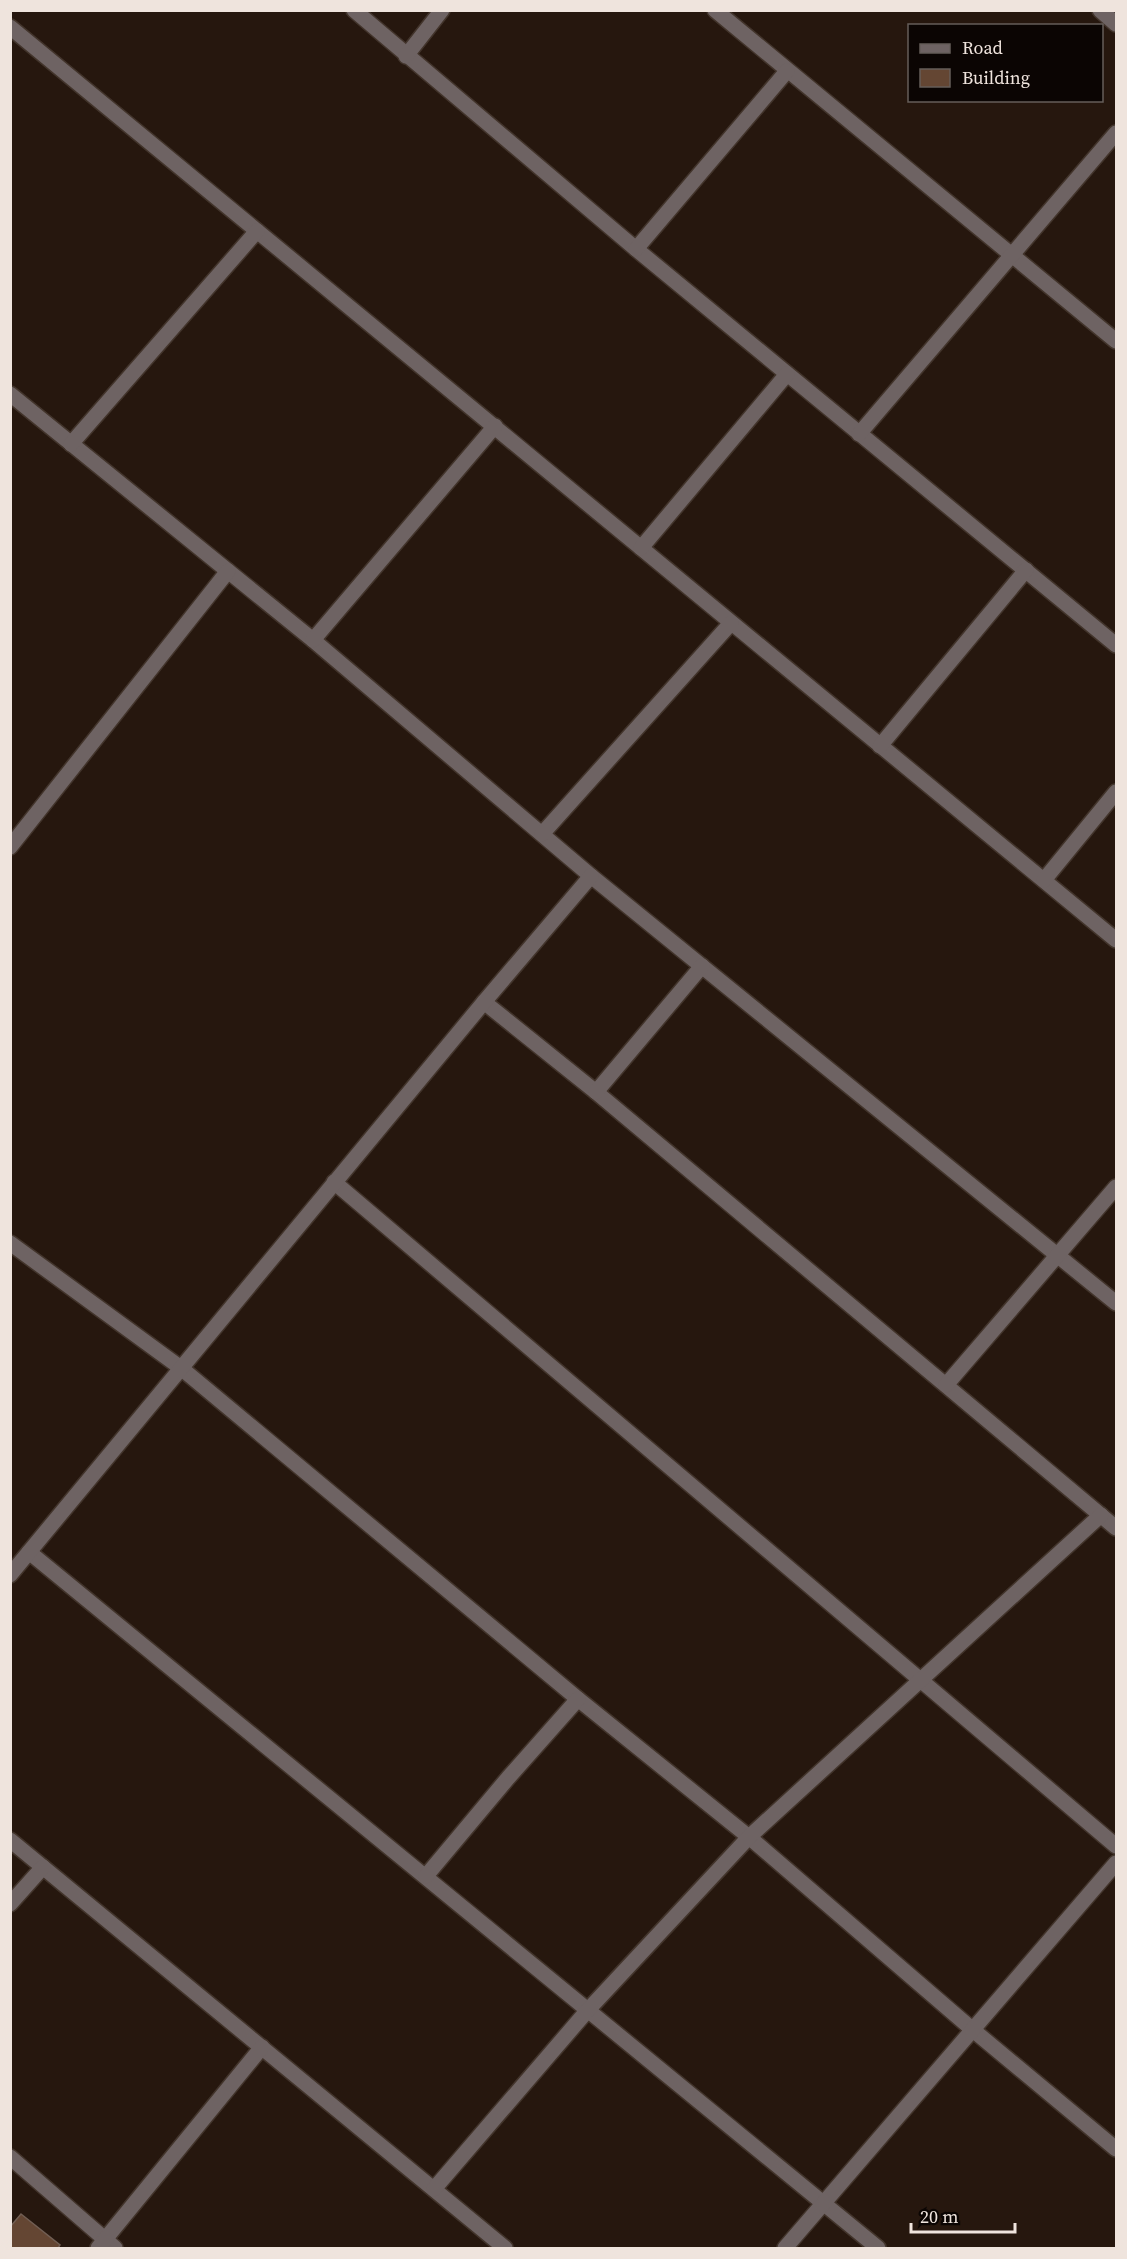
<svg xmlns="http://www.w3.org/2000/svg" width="1127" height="2259" font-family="'Source Serif 4',serif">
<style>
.building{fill:#644633;stroke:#715e53;stroke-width:1.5}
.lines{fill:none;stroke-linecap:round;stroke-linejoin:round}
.minor-casing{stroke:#42342b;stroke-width:18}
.minor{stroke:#6e6363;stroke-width:15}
</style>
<rect width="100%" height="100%" fill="#26170e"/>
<polygon class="building" points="21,2214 60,2245 58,2248 10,2248 10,2227"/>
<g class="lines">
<g class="minor-casing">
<g id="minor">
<polyline points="354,10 636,249 1116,645"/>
<polyline points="715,10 1116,341"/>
<polyline points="1100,10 1116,24"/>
<polyline points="10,27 1116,940"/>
<polyline points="406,56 442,10"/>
<polyline points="636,249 787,71"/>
<polyline points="10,394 313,640 591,876 1116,1303"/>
<polyline points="859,434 1116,133"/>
<polyline points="71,444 257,231"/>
<polyline points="641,548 787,374"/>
<polyline points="313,640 495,426"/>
<polyline points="880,746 1026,570"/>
<polyline points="542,834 731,623"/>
<polyline points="10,847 228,571"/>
<polyline points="1044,880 1116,792"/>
<polyline points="484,1002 596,1092 1116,1528"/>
<polyline points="596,1092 702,966"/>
<polyline points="334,1182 1116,1846"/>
<polyline points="10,1243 181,1368 578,1699 749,1837 973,2030 1116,2149"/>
<polyline points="946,1385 1116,1187"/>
<polyline points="29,1552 878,2248"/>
<polyline points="10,1575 484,1002 591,876"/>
<polyline points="10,1840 505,2248"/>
<polyline points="426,1876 508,1778 578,1699"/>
<polyline points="10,1904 43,1867"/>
<polyline points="10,2157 115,2248"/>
<polyline points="434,2189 587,2011 749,1837 1101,1515"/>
<polyline points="98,2248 262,2047"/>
<polyline points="785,2248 1116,1863"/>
</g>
</g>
<use href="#minor" class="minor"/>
</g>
<rect width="1127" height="2259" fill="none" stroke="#efe4dd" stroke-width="24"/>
<rect x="908" y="24" width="195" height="78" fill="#0b0503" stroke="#665e5a" stroke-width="1.5"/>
<rect x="920" y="44" width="30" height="9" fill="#6e6363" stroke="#665e5a" stroke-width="1.5"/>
<text x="962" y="54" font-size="18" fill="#efe4dd">Road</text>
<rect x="920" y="69" width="30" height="18" fill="#644633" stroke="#665e5a" stroke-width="1.5"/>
<text x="962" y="84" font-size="18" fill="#efe4dd">Building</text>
<path d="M911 2223v9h104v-9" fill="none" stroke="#efe4dd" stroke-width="3"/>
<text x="920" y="2223" font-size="18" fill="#efe4dd" stroke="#0b0503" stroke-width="4.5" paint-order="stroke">20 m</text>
</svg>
